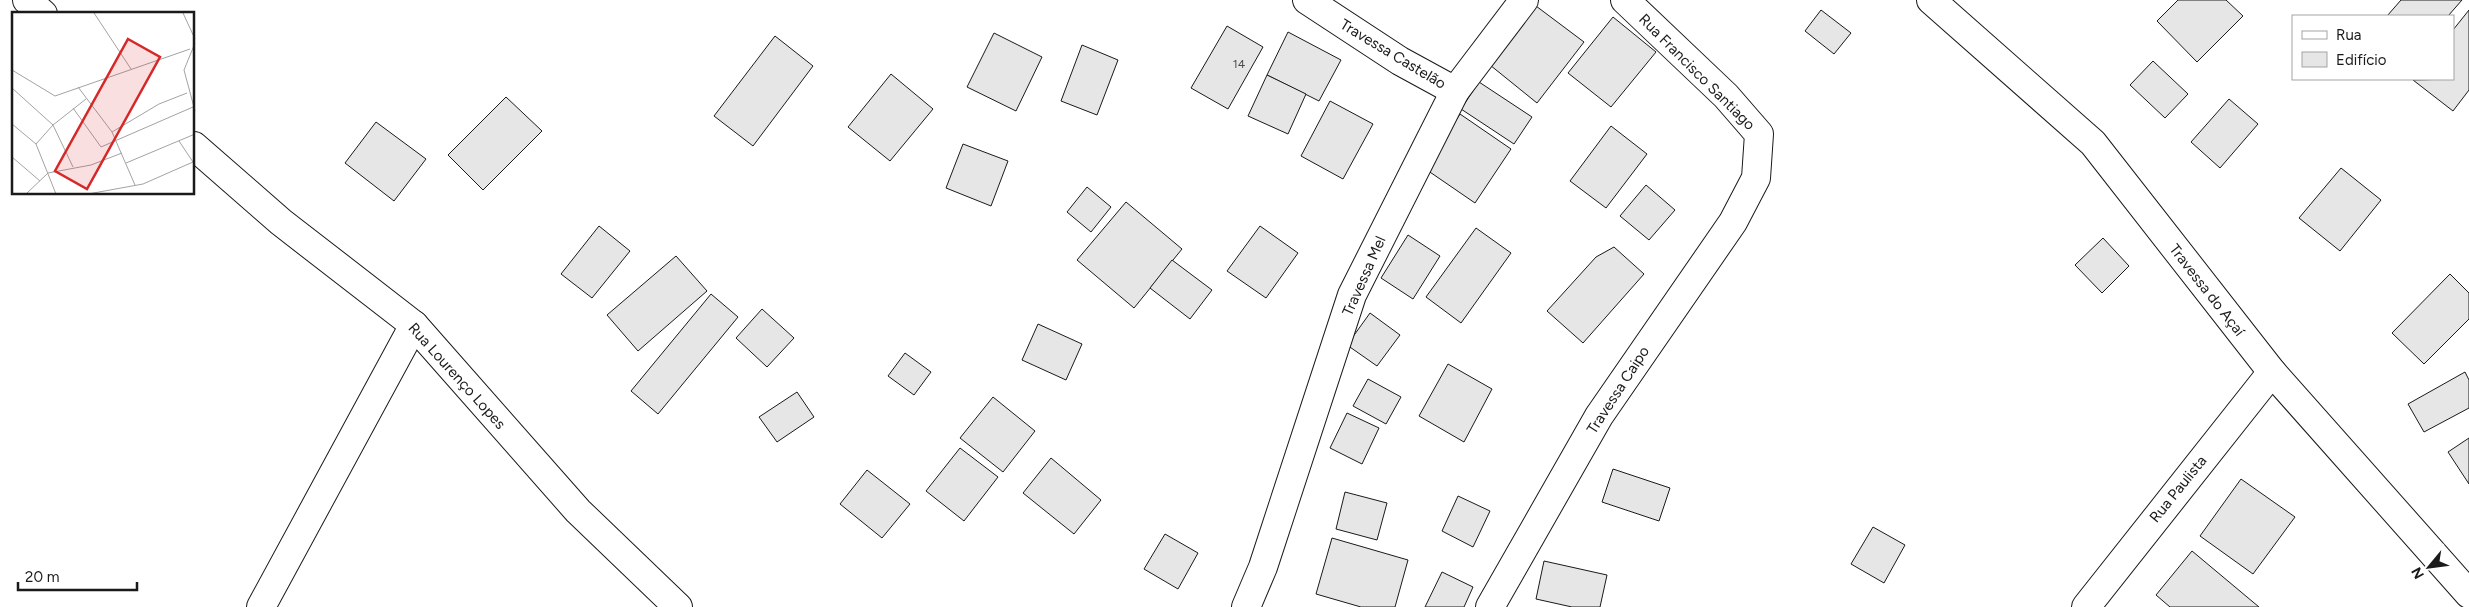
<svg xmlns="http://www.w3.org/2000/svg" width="2469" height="607" font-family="Figtree,sans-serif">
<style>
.building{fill:#e6e6e6;stroke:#1a1a1a}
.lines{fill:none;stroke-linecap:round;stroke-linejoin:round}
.street-casing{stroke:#1a1a1a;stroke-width:30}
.street{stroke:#fff;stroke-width:28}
.labels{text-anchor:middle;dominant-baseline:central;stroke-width:4;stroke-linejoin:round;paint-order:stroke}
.number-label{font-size:12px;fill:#4d4d4d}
.street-label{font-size:15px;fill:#1a1a1a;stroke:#fff}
.inset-road{fill:none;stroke:#a3a3a3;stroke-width:1}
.view{fill:#d62828;fill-opacity:0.15;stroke:#d62828;stroke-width:2.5}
.inset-edge{fill:none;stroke:#1a1a1a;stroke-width:2.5}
</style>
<rect width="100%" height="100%" fill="#fff"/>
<g class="building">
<polygon points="2178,0 2226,0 2243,16 2197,62 2157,21"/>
<polygon points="2401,0 2462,0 2448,16 2387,16"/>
<polygon points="1536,6 1584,42 1537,103 1490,65"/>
<polygon points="1821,10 1851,33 1834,54 1805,31"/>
<polygon points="2469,10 2469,90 2453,111 2413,80 2453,79 2453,30"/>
<polygon points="1613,17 1656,52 1611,107 1568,73"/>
<polygon points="1227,26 1263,47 1228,109 1191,88"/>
<polygon points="1288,32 1341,60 1319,101 1267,75"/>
<polygon points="994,33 1042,57 1016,111 967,87"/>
<polygon points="775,36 813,66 753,146 714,116"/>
<polygon points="1082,45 1118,60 1097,115 1061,101"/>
<polygon points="2153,61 2188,94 2165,118 2130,85"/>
<polygon points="891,74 933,109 890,161 848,127"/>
<polygon points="1267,75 1306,94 1288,134 1248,116"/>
<polygon points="1479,82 1532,117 1514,144 1461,109"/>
<polygon points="506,97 542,131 483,190 448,155"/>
<polygon points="2229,99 2258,124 2220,168 2191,142"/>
<polygon points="1330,101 1373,124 1343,179 1301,156"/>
<polygon points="1460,114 1511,149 1475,203 1424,168"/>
<polygon points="376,122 426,159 394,201 345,163"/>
<polygon points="1611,126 1647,154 1606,208 1570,181"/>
<polygon points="963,144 1008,161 991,206 946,188"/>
<polygon points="2341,168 2381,200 2340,251 2299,218"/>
<polygon points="1646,185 1675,210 1649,240 1620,216"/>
<polygon points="1087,187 1111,207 1091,232 1067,212"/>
<polygon points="1126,202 1182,249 1134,308 1077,260"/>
<polygon points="599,226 630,251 592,298 561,274"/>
<polygon points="1260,226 1298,253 1266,298 1227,271"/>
<polygon points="1476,228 1511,253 1461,323 1426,297"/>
<polygon points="1408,235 1440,256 1413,299 1381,278"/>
<polygon points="2103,238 2129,266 2102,293 2075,265"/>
<polygon points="1614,247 1644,274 1583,343 1547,311 1596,257"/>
<polygon points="676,256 707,291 638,351 607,315"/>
<polygon points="1172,260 1212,290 1190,319 1150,288"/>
<polygon points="2450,274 2469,293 2469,319 2424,364 2392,333"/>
<polygon points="711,294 738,317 658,414 631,391"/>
<polygon points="762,309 794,338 767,367 736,338"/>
<polygon points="1370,313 1400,335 1377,366 1347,345"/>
<polygon points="1038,324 1082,344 1066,380 1022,360"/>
<polygon points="905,353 931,372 914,395 888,376"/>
<polygon points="1448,364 1492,389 1464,442 1419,416"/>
<polygon points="2465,372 2469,380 2469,408 2424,432 2408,404"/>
<polygon points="1368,379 1401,397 1386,424 1353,406"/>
<polygon points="797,392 814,417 777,442 759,417"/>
<polygon points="993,397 1035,431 1003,472 960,438"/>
<polygon points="1347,413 1379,428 1362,464 1330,448"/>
<polygon points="2469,438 2469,484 2448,452"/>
<polygon points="960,448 998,477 964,521 926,491"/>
<polygon points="1051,458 1101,500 1074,534 1023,493"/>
<polygon points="1613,469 1670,488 1659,521 1602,502"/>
<polygon points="867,470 910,504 882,538 840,504"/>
<polygon points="2241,479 2295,517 2253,574 2200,536"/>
<polygon points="1345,492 1387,503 1377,540 1336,529"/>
<polygon points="1458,496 1490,511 1473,547 1442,531"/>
<polygon points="1873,527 1905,545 1884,583 1851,564"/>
<polygon points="1165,534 1198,553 1178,589 1144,569"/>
<polygon points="1332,538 1408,560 1395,607 1361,607 1316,594"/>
<polygon points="2192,551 2259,607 2170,607 2156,595"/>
<polygon points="1544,561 1607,575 1600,607 1572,607 1536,599"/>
<polygon points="1442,572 1473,587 1464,607 1425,607"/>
</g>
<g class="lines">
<g class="street-casing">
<g id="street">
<polyline points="27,0 43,14"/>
<polyline points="1307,0 1400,61 1455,91"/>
<polyline points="1931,0 2093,143 2272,372 2469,594"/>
<polyline points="194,146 281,222 414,325 578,511 678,607"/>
<polyline points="261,607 414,325"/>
<polyline points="1246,607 1263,567 1352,295 1455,91 1524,0"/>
<polyline points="1490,607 1599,416 1733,222 1756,178 1759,134 1726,96 1625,0"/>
<polyline points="2086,607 2272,372"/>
</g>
</g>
<use href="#street" class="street"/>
</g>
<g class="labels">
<g class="number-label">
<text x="1239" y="64">14</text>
</g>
<g class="street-label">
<text transform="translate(1393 54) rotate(31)">Travessa Castelão</text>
<text transform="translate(1697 72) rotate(45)">Rua Francisco Santiago</text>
<text transform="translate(1364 276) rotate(-66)">Travessa Mel</text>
<text transform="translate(2207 290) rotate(52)">Travessa do Açaí</text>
<text transform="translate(457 376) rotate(48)">Rua Lourenço Lopes</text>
<text transform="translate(1618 390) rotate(-57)">Travessa Caipo</text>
<text transform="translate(2178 489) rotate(-51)">Rua Paulista</text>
</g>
</g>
<g transform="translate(12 12)">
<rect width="182" height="182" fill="#fff"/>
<path class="inset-road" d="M82,1L119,57M171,1L183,27M183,31L172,58L183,99M0,58L43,84L178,37M66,75L100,120L123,173M0,76L41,113L61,155M61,96L89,135L181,95M0,112L24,132L44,182M100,120L147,92L175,81M167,129L183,153M24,132L41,113L74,87M0,145L28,169M114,151L183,122M14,182L36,161L79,153L110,141M76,182L131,172L181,150"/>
<path class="view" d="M116,27L148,45L75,177L43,159Z"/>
<rect width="182" height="182" class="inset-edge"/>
</g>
<rect x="2292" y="15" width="162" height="65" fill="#ffffff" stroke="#a3a3a3"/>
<rect x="2302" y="31" width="25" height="8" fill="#ffffff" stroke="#a3a3a3"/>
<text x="2336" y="40" font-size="15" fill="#1a1a1a">Rua</text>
<rect x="2302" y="52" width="25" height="15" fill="#e6e6e6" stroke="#a3a3a3"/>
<text x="2336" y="65" font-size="15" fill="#1a1a1a">Edifício</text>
<g transform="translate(2429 567) rotate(241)" stroke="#ffffff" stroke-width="4" paint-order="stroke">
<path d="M0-4L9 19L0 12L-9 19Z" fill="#1a1a1a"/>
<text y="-8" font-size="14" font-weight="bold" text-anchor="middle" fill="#1a1a1a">N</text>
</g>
<path d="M18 582v8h119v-8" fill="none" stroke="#1a1a1a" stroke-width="2.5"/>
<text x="25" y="582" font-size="15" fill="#1a1a1a" stroke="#ffffff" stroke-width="4" paint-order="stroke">20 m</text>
</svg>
